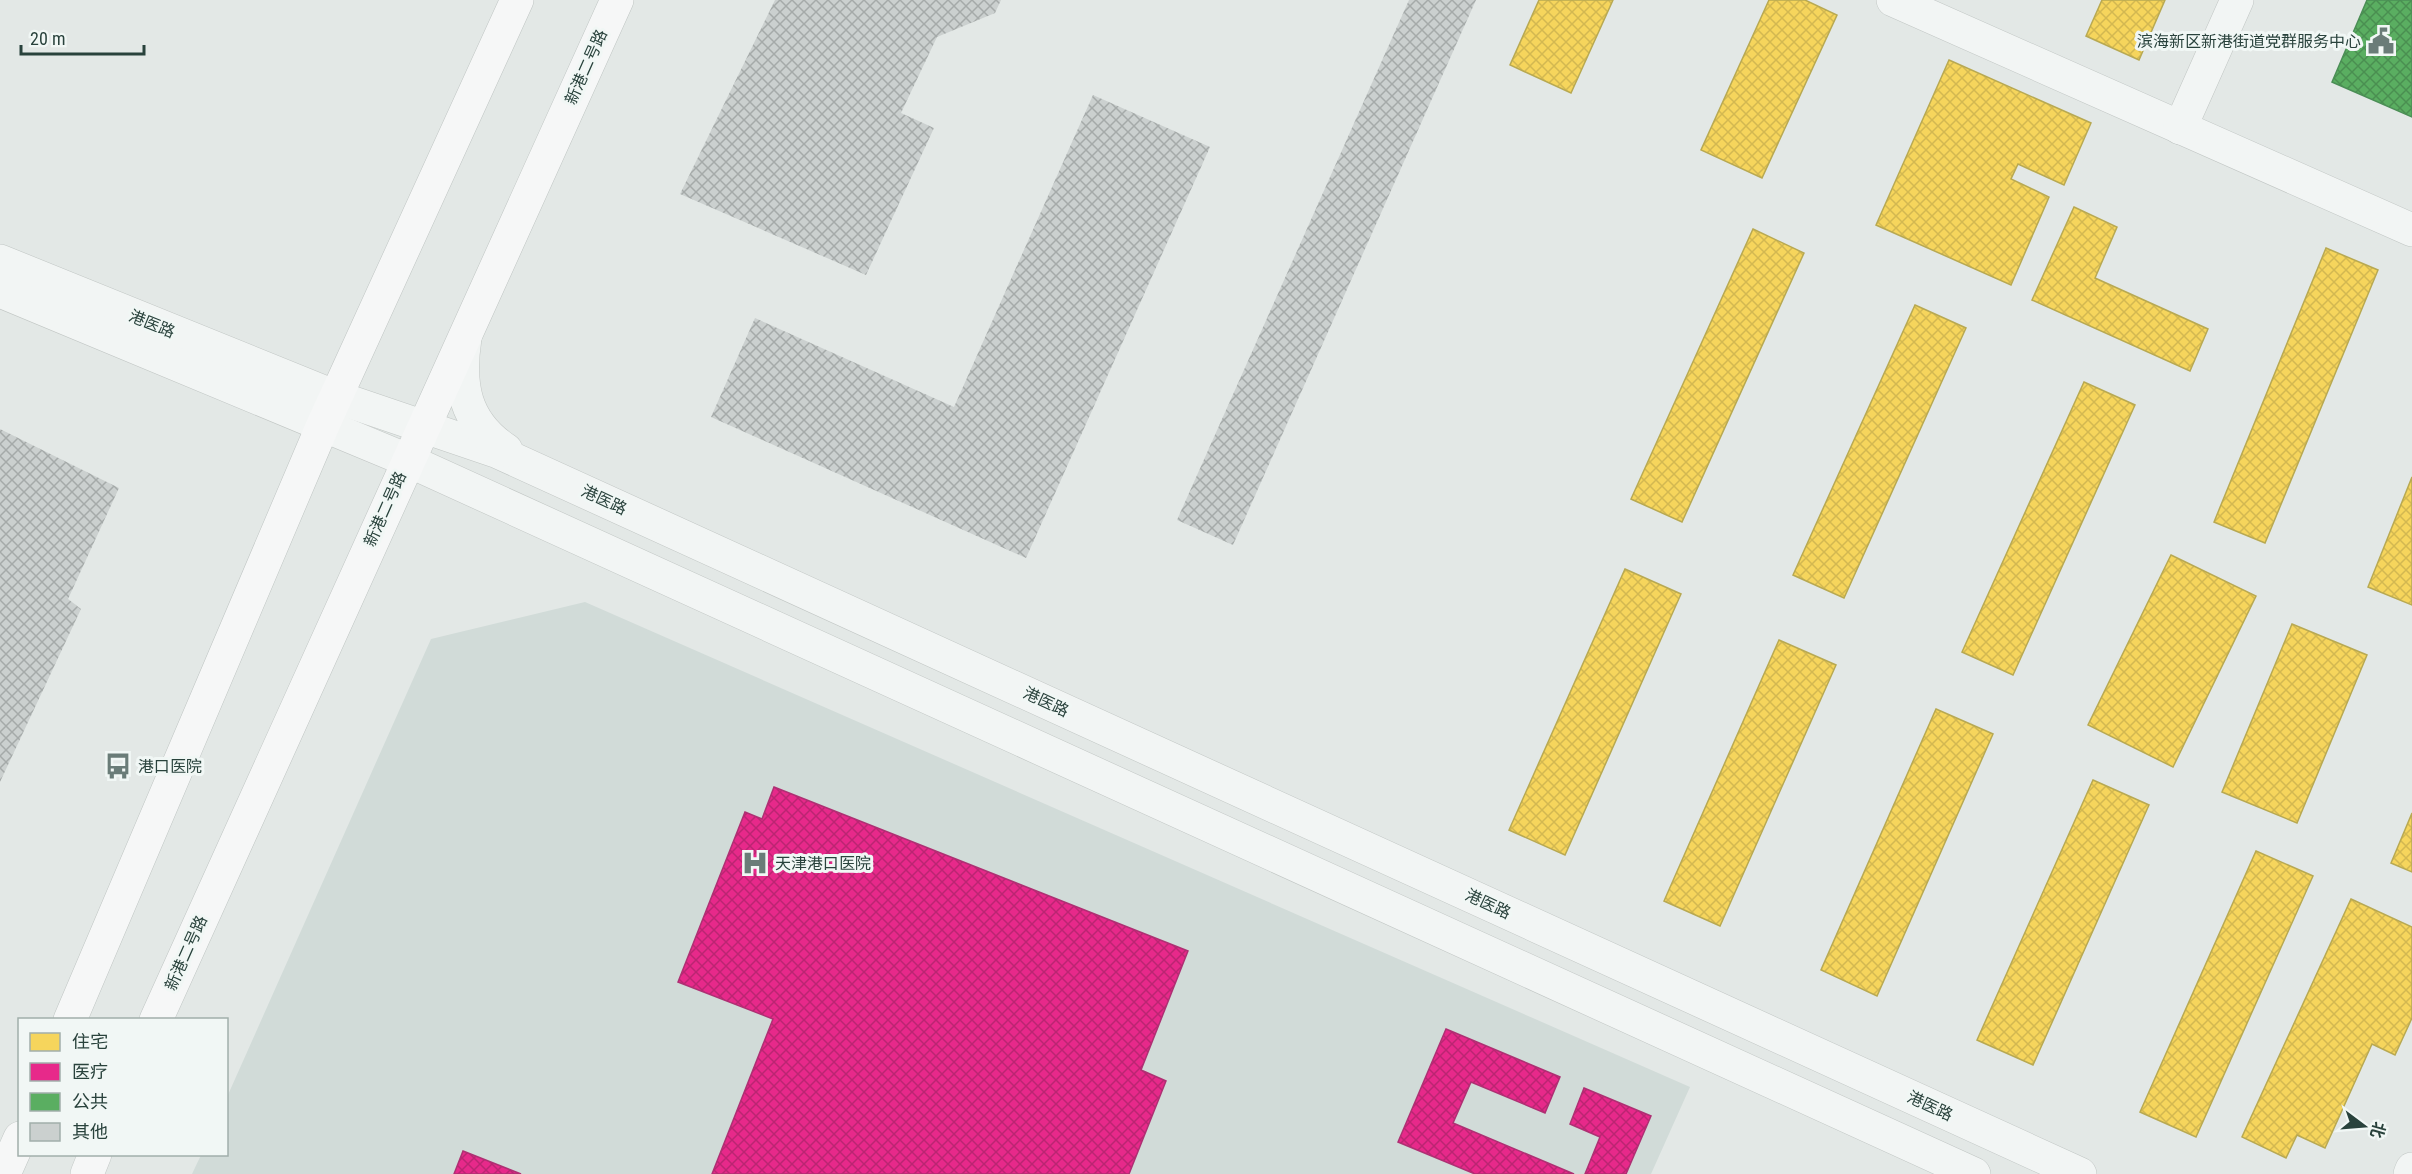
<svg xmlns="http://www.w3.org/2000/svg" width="2412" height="1174" font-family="'Roboto Condensed','Noto Sans SC',sans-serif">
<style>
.built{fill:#d1dbd8}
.homes{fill:url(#homes-cross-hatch);stroke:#b8a952;stroke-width:1.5}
.health{fill:url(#health-cross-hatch);stroke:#ae3073;stroke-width:1.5}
.public{fill:url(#public-cross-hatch);stroke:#4b8e56;stroke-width:1.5}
.building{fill:url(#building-cross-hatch)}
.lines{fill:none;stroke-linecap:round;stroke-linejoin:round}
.minor-casing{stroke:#c1c6c4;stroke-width:34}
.major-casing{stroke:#bfc5c3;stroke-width:34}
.minor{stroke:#f2f5f4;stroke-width:33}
.major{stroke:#f6f7f7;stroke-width:33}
.labels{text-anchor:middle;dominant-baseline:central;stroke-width:6;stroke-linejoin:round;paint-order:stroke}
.poi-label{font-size:16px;fill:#29423c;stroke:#f1f7f5;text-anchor:start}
.street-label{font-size:16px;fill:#29423c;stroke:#f1f7f5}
</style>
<defs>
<pattern id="homes-cross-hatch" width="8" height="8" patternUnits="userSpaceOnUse" patternTransform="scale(1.5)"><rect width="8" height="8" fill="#f6d55c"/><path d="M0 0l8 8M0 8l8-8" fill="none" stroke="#d3b851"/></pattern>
<pattern id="health-cross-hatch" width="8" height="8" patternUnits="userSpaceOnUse" patternTransform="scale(1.5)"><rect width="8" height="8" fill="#e7298a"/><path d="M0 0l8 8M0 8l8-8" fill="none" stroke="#bb2572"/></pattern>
<pattern id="public-cross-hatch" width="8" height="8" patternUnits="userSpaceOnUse" patternTransform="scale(1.5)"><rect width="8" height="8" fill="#5aae61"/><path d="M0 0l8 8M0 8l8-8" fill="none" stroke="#4a8f51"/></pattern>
<pattern id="building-cross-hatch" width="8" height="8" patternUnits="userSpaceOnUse" patternTransform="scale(1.5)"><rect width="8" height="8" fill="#cbd0cf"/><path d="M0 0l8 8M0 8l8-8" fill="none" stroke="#a5aaa9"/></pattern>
</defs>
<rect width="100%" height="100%" fill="#e3e8e6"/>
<polygon class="built" points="585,602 1690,1087 1651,1174 192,1174 201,1155 226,1154 227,1097 431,639"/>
<g class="homes">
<polygon points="1539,0 1613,0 1571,93 1510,65"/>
<polygon points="1769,0 1805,0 1837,15 1762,178 1701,150"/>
<polygon points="2102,0 2165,0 2139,60 2086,36"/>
<polygon points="1949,60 2091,123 2064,185 2018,164 2011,179 2049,197 2011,285 1876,225"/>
<polygon points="2074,207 2117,227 2095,278 2208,329 2190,371 2032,300"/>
<polygon points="1753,229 1804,253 1682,522 1631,499"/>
<polygon points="2326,248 2378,270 2265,543 2214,522"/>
<polygon points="1915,305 1966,328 1844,598 1793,575"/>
<polygon points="2084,382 2135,405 2013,675 1962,652"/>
<polygon points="2412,477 2412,605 2368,587"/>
<polygon points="2171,555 2256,596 2173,767 2088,725"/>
<polygon points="1625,569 1681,594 1565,855 1509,830"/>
<polygon points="2292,624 2367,655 2297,823 2222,792"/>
<polygon points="1779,640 1836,665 1720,926 1664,901"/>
<polygon points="1936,709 1993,734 1877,996 1821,970"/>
<polygon points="2093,780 2149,805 2033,1065 1977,1040"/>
<polygon points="2412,813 2412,872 2391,863"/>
<polygon points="2256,851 2313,876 2196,1137 2140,1112"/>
<polygon points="2351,899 2412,927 2412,1018 2395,1055 2372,1044 2325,1148 2297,1135 2286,1158 2242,1137"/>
</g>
<g class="health">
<polygon points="774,787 1188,951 1141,1070 1166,1081 1129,1174 712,1174 773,1019 678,982 745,812 762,819"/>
<polygon points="1446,1029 1560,1077 1545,1113 1471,1082 1453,1123 1574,1174 1475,1174 1398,1142"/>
<polygon points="1584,1088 1651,1116 1626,1174 1585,1174 1600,1137 1570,1124"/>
<polygon points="463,1151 521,1174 454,1174"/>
</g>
<polygon class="public" points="2367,0 2412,0 2412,117 2332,82"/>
<g class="building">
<polygon points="775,0 1001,0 995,13 937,37 901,113 934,128 866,275 680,194"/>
<polygon points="1409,0 1476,0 1233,545 1177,520"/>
<polygon points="1093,95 1210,147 1026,558 711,417 755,318 954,407"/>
<polygon points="0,429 119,488 68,599 81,609 0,782"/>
</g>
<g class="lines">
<g class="minor-casing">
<g id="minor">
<polyline points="1893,0 2412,230"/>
<polyline points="2180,128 2237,0"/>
<polyline points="0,261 336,397 498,452 2080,1174"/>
<polyline points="0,291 407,460 1974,1174"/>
<path d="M465,338C458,385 464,422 506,450"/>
<polyline points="2410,1174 2412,1169"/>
</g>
</g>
<g class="major-casing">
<g id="major">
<polyline points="70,1020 323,425 517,0"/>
<polyline points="156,1020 617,0"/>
<polyline points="4,1174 20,1138"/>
<polyline points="87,1174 95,1154"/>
</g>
</g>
<use href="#minor" class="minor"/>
<use href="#major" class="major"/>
</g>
<defs>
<g id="civic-bare" transform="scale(2.07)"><path d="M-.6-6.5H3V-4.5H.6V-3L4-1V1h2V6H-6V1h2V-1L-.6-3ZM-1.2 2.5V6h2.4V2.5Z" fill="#6a7c78" stroke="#f1f7f5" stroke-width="2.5" paint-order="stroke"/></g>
<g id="bus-bare" transform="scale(2.07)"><path d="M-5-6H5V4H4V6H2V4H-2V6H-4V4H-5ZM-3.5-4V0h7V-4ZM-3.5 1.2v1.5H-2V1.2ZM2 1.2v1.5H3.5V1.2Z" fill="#6a7c78" stroke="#f1f7f5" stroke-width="2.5" paint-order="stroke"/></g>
<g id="hospital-bare" transform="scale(2.07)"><path d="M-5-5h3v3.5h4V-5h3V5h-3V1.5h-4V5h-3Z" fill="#6a7c78" stroke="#f1f7f5" stroke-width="2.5" paint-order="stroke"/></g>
</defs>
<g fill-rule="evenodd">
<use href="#civic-bare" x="2381" y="41"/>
<use href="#bus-bare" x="118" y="766"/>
<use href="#hospital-bare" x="755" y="863"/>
</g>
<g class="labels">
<g class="poi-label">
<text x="2361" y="41" text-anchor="end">滨海新区新港街道党群服务中心</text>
<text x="138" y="766">港口医院</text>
<text x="775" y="863">天津港口医院</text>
</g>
<g class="street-label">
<text transform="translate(586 67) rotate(-66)">新港二号路</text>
<text transform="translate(152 324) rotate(22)">港医路</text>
<text transform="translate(604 500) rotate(25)">港医路</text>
<text transform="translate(385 509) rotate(-66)">新港二号路</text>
<text transform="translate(1046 702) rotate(25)">港医路</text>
<text transform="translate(1488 904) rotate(25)">港医路</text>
<text transform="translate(186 953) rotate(-66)">新港二号路</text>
<text transform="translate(1930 1106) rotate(25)">港医路</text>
</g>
</g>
<rect x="18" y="1018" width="210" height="138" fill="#f1f7f5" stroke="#a1afab" stroke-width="1.5"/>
<rect x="30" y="1033" width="30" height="18" fill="#f6d55c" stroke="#a1afab" stroke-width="1.5"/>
<text x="72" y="1048" font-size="18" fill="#29423c">住宅</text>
<rect x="30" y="1063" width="30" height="18" fill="#e7298a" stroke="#a1afab" stroke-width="1.5"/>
<text x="72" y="1078" font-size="18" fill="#29423c">医疗</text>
<rect x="30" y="1093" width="30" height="18" fill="#5aae61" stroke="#a1afab" stroke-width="1.5"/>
<text x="72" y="1108" font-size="18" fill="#29423c">公共</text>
<rect x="30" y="1123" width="30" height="18" fill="#cbd0cf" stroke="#a1afab" stroke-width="1.5"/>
<text x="72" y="1138" font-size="18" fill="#29423c">其他</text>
<g transform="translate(2364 1126) rotate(106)" stroke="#f1f7f5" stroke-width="4.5" paint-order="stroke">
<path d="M0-4.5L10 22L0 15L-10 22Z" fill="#29423c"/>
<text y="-9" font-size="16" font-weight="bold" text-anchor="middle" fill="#29423c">北</text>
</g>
<path d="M21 45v9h123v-9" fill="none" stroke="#29423c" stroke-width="3"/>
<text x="30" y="45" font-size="18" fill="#29423c" stroke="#f1f7f5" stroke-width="4.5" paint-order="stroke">20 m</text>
</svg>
